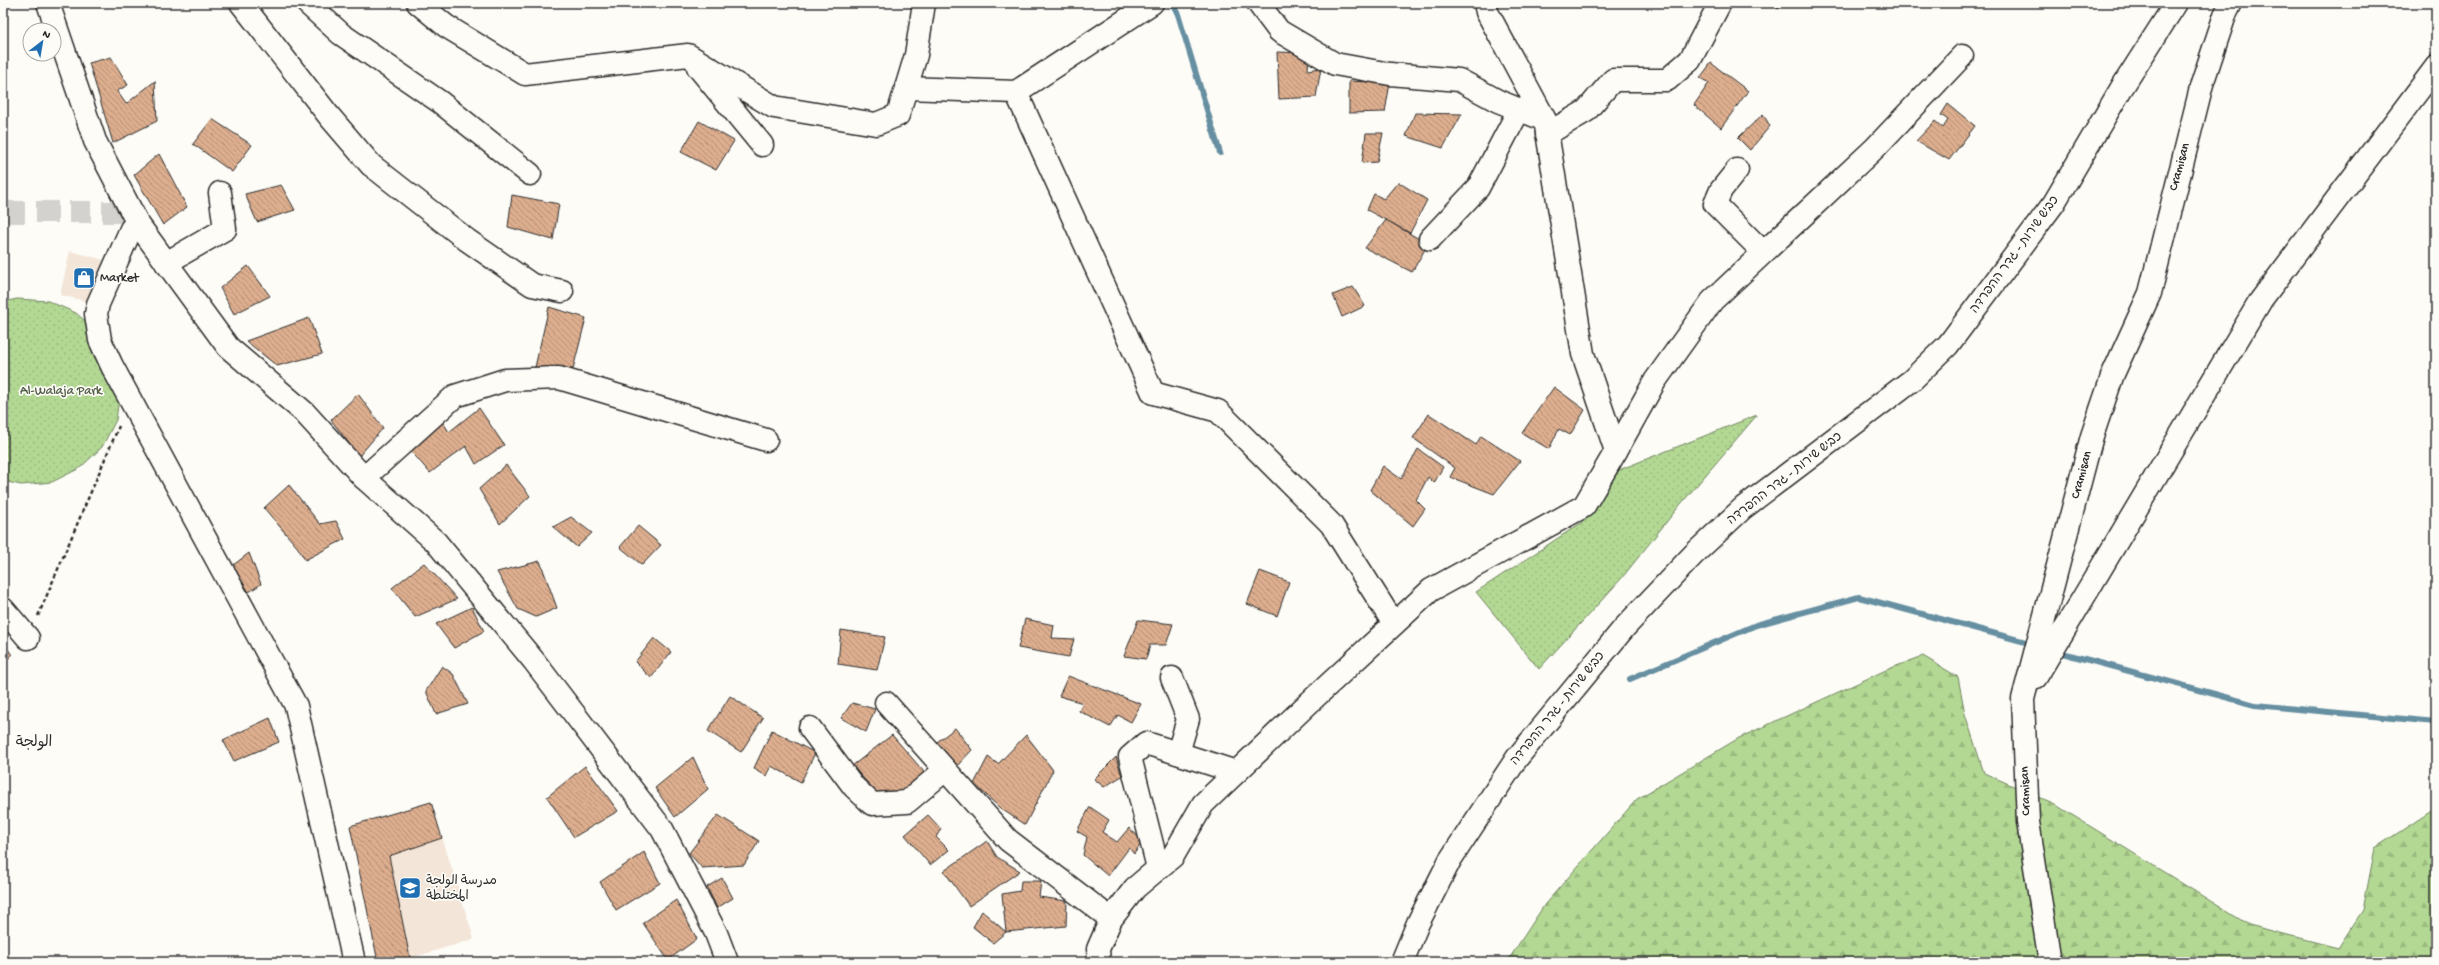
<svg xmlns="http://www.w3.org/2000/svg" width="2439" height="965" font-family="'Gochi Hand','Playpen Sans Arabic','Playpen Sans Hebrew',sans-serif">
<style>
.built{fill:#f3e5d8}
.grass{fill:url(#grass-dots);stroke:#6f825f}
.forest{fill:url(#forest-firs);stroke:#6f825f}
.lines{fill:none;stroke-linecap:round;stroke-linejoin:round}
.stream{stroke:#668fa1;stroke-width:6}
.building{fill:url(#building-back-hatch);stroke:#2b2b2b}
.highway-tunnel{stroke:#d3d2ce;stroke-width:22;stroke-dasharray:22 11;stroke-linecap:butt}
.minor-casing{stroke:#2b2b2b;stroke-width:25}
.path{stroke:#2b2b2b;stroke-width:2.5;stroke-dasharray:4 3;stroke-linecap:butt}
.minor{stroke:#fdfcf7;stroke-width:22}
.labels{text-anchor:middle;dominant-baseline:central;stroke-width:3.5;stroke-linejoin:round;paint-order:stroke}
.street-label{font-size:13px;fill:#2b2b2b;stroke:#fdfcf7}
.poi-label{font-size:13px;fill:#2b2b2b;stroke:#fdfcf7;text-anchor:start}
.park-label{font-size:13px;fill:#545f4a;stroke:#fdfcf7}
.quarter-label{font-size:15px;fill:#2b2b2b;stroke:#fdfcf7}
</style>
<defs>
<pattern id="grass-dots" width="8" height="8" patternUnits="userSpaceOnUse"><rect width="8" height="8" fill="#b3d893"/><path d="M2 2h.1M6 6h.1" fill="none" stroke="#9aba7f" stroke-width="1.8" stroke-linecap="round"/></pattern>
<pattern id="forest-firs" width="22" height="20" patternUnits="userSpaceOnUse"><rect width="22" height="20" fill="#b3d893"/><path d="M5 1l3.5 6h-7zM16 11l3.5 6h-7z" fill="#9aba7f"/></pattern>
<pattern id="building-back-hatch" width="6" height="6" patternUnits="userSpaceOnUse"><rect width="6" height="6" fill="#ddae8e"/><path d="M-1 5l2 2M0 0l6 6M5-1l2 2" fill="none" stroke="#b38e74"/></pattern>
</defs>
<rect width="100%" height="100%" fill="#fdfcf7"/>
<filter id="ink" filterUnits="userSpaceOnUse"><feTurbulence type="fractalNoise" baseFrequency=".025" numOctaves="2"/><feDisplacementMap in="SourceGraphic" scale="8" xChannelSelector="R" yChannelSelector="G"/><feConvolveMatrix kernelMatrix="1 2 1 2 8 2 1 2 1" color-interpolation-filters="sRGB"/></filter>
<g filter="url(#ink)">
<g class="built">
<polygon points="70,251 108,261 98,304 60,295"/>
<polygon points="431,802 474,939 398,962 378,962 350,826"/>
</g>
<g class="grass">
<polygon points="17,299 48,301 76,313 99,333 120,390 116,420 102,447 80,468 52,482 21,485 3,481 3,302"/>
<polygon points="1757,415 1680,505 1621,579 1539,669 1476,592 1587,519 1619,470"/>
</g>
<polygon class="forest" points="1923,656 1958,677 1965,714 1984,773 2056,805 2249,925 2338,948 2363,910 2375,848 2436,808 2436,962 1507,962 1545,904 1637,799 1739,738 1886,670"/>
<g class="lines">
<g class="stream">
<polyline points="1171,3 1177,11 1220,153"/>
<polyline points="2055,651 2255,705 2436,722"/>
<polyline points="1630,679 1756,625 1859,597 2033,644"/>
</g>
</g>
<g class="building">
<polygon points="1770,3 1782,3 1778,9"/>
<polygon points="1277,52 1309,53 1308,70 1321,68 1316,97 1279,99"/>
<polygon points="111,57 128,85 117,91 126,104 155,81 157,121 113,143 89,63"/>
<polygon points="1711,63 1748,91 1721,128 1694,105 1709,83 1700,78"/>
<polygon points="1349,81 1390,83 1385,112 1349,113"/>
<polygon points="1948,104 1975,126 1949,160 1916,141 1935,121 1943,128 1948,120 1941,115"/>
<polygon points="1415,113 1462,114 1443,148 1406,136"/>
<polygon points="1763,114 1770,126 1750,150 1738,138"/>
<polygon points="212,119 252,145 232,172 193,144"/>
<polygon points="699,121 734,141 716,170 681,152"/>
<polygon points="1366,133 1383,133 1377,162 1362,163"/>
<polygon points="159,154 187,207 163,225 134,175"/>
<polygon points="1398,182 1427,200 1410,233 1367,210 1374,194 1384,199"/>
<polygon points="281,185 295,210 257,222 245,194"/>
<polygon points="512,195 559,204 553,240 508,227"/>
<polygon points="1386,220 1428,244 1412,272 1365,248"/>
<polygon points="248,266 270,296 234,314 220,288"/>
<polygon points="1353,287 1365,306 1342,317 1333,295"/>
<polygon points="549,307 586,318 573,369 535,367"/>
<polygon points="309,318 322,354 277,366 246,341"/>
<polygon points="1554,387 1585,410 1570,435 1559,429 1549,449 1522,433"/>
<polygon points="358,394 383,428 359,456 331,420"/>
<polygon points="479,408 504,445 476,464 466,446 430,473 409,449 441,419 449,432"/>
<polygon points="1429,414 1476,445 1481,436 1520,461 1494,494 1450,477 1455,468 1413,438"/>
<polygon points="1418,449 1443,467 1434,483 1428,477 1416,500 1425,509 1413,526 1370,490 1383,466 1401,479"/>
<polygon points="506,465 530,496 500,524 479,489"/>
<polygon points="289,485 320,524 336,521 345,539 305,560 298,548 264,508"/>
<polygon points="571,517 592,533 577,547 553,527"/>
<polygon points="638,526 661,545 642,565 620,547"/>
<polygon points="249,553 261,584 249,592 232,566"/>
<polygon points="540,561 557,608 536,617 518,609 497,572"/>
<polygon points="424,563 457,599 415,617 392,588"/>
<polygon points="1260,571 1289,582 1277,616 1247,604"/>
<polygon points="472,607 484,631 454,648 436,624"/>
<polygon points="1025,619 1054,625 1052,638 1074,639 1069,657 1018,648"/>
<polygon points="1138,620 1173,624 1166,645 1150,645 1146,659 1124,656"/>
<polygon points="841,630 885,637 877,670 838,664"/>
<polygon points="654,638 671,652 651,678 635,662"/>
<polygon points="3,642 12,655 3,663"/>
<polygon points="442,666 453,674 468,704 436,714 426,691"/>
<polygon points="1068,676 1141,704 1131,722 1118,715 1110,727 1079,711 1083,703 1059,696"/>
<polygon points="730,696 763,718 741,752 708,731"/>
<polygon points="852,703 875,709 866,732 841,718"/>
<polygon points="270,718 279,742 234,761 223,740"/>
<polygon points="955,728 972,750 957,766 937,742"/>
<polygon points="772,730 815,753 801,782 771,766 766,776 754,768"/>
<polygon points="892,735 925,773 902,794 879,795 852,766"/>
<polygon points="1026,735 1053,770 1025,825 1000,808 974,784 988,757 998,764"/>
<polygon points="693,757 708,789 675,817 655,788"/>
<polygon points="1116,757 1122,776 1104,787 1094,779"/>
<polygon points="585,766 618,811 574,837 547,797"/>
<polygon points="431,802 442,838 389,856 410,958 398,962 378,962 350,826"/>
<polygon points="1090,807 1109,820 1102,832 1117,842 1129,828 1143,841 1134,854 1129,848 1108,876 1083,855 1087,837 1077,831"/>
<polygon points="718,815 759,841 744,865 702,868 689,853"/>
<polygon points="928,815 941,829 936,837 949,850 930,865 905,835"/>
<polygon points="987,841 997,857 1020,871 969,906 944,871"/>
<polygon points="644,852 660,883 616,910 600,882"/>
<polygon points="722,878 733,898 717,908 707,887"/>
<polygon points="1021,881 1041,881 1039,897 1067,901 1066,926 1006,932 1002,894 1020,891"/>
<polygon points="676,900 697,939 668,960 643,923"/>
<polygon points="982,911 1006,932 993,943 973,927"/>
</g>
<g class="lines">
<polyline class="highway-tunnel" points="3,212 132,212"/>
<g class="minor-casing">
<g id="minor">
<polyline points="48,3 95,141 138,224 228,347 304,412 364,478 436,542 534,661 662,829 716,933 727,962"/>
<polyline points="241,3 329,116 371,165 467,240 532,285 562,291"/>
<polyline points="307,3 341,34 440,102 530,174"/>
<polyline points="418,3 446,26 525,74 688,55 774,107 876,124 898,115 916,55 924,3"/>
<polyline points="1258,3 1279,31 1335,64 1390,74 1459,80 1498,101 1545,120"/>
<polyline points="698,67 762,145"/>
<polyline points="906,88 1016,92 1152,3"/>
<polyline points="1016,92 1153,393 1218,411 1331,524 1394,624"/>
<polyline points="1547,134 1586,111 1613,80 1667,80 1690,60 1720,3"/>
<polyline points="1737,170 1721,190 1715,204 1763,252"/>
<polyline points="138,224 131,229 98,304 96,314 100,340 112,366 296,706 354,962"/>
<polyline points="1430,239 1478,188 1519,110"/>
<polyline points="166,263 225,229 220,193"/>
<polyline points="1616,451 1655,381 1712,301 1875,148 1962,56"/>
<polyline points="364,478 455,396 505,380 559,378 766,440"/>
<polyline points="3,609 28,638"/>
<polyline points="2036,677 2261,300 2436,67"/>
<polyline points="1172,678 1188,719 1178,753"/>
<polyline points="886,703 1008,840 1111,919"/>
<polyline points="810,728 854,787 872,804 907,802 945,770"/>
<polyline points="1158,868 1130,757 1146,743 1236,772"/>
<polyline points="1099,962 1098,949 1111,919 1135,888 1173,856 1203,804 1313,699 1431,590 1584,506 1616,451 1583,354 1545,120 1487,12 1485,3"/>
<polyline points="1402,962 1418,923 1450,860 1517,758 1624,628 1694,554 1743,508 1912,380 1948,345 2054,203 2121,89 2176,3"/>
<polyline points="2050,962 2028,822 2023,699 2092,436 2113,374 2150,293 2202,84 2225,15 2231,3"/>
</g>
</g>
<polyline class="path" points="38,616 119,426"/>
<use href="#minor" class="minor"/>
</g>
</g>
<defs>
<g id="shop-square" transform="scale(1.15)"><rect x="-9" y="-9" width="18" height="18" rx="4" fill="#1f6fb2" stroke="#fdfcf7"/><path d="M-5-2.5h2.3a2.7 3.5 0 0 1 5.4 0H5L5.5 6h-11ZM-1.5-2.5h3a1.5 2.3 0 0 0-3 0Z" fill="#fff"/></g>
<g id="school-square" transform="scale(1.15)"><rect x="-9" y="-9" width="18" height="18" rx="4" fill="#1f6fb2" stroke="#fdfcf7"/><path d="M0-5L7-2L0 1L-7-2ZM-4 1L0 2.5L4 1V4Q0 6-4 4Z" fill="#fff"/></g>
</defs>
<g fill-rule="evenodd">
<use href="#shop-square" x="84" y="278"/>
<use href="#school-square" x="410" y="888"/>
</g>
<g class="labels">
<g class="street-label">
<text transform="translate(2180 167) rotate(-75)">Cramisan</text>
<text transform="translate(2015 255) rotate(-54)">כביש שירות - גדר ההפרדה</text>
<text transform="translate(2082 475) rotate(-75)">Cramisan</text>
<text transform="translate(1785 479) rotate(-38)">כביש שירות - גדר ההפרדה</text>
<text transform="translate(1558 709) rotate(-51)">כביש שירות - גדר ההפרדה</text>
<text transform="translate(2026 791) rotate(-92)">Cramisan</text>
</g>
<g class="poi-label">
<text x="100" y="278">Market</text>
<text x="426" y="881">مدرسة الولجة<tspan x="426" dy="15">المختلطة</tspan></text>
</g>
<g class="park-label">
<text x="61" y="391">Al-Walaja Park</text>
</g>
<g class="quarter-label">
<text x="34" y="743">الولجة</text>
</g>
</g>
<rect width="2439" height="965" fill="none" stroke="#fdfcf7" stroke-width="16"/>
<rect x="8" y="8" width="2423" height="949" fill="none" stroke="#2b2b2b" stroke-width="1.5" filter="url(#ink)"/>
<g transform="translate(42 42) rotate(31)"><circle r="19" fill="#fdfcf7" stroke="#a9a8a5"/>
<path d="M0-3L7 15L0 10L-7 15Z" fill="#1f6fb2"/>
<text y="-6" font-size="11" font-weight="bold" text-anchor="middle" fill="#2b2b2b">N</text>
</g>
</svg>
